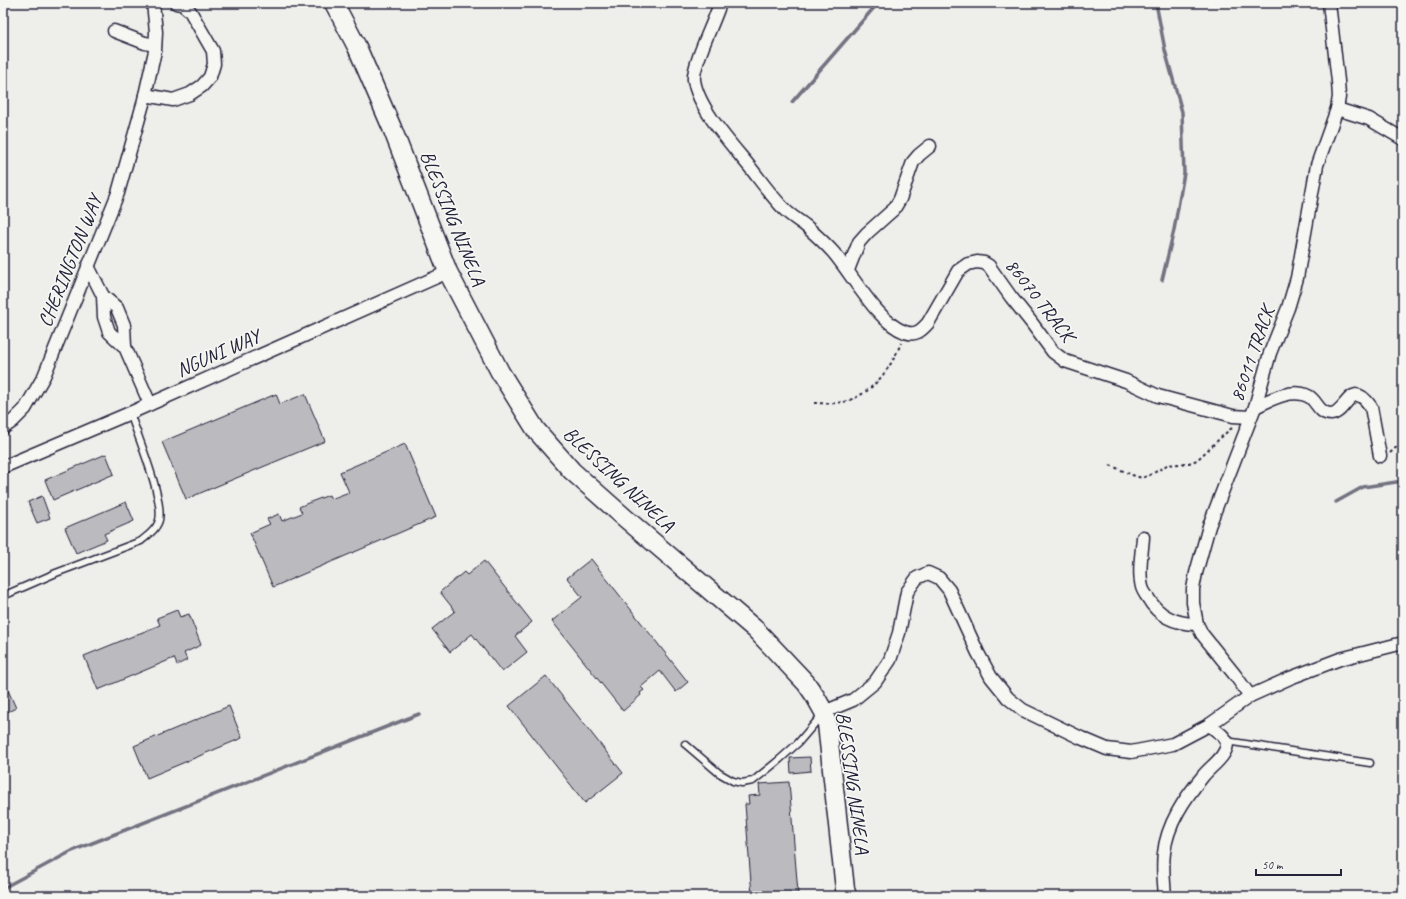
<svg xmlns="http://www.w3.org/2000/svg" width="1406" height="899" font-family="Caveat,sans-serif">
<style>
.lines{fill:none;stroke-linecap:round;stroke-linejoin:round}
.stream{stroke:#727281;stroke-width:3.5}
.building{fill:#bbbbbf;stroke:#22223b}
.lane-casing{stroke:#22223b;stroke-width:9}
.street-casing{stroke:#22223b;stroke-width:15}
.secondary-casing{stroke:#22223b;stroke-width:21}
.path{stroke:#22223b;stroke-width:2;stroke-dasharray:3 3;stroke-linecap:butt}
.lane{stroke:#f6f6f2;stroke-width:6}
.street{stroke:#f6f6f2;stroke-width:12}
.secondary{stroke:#f6f6f2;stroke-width:18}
.labels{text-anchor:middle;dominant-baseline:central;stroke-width:3.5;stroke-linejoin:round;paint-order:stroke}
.street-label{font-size:20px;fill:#22223b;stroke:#f6f6f2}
</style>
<rect width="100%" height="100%" fill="#eeeeeb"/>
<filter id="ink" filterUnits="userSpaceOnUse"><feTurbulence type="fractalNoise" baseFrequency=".025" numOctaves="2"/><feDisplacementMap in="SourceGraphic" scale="8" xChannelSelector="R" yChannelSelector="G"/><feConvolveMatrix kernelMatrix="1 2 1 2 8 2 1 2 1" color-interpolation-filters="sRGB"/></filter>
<g filter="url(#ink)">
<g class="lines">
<g class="stream">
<polyline points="1156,3 1165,50 1182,112 1184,173 1174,230 1162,280"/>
<polyline points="792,102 878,3"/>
<polyline points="1336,502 1363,487 1403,481"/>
<polyline points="3,888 72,851 419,714"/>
<polyline points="1331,892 1337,896"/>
</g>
</g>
<g class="building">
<polygon points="276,394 280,404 305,394 325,441 186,499 162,442"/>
<polygon points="405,444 436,517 273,587 250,533 270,524 267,519 279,514 282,521 302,513 299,507 308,503 329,495 331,499 349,492 340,472"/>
<polygon points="106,454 114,474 53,500 45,480"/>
<polygon points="42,496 50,518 37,523 28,502"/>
<polygon points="126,502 134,521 104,534 107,540 76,553 65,528"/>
<polygon points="591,559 688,682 676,692 660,671 641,687 644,690 640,693 641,695 623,711 552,621 582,597 567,578"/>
<polygon points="484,561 532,622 515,636 527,652 502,672 472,634 450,652 432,629 455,611 440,592 464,572 467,575"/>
<polygon points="177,610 180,617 189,614 201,645 184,653 187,660 177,665 174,658 98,690 84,656 160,625 157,618"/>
<polygon points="546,676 623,773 585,803 509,706"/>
<polygon points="3,679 16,708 3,714"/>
<polygon points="229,706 242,738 147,778 134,746"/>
<polygon points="810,757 811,771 791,773 790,758"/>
<polygon points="789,782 798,893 774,895 774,896 752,896 745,804 749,804 748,796 760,795 759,784"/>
</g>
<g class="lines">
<g class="lane-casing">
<g id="lane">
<path d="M3,596L56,573L141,541C147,536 155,531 158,523C167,506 137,434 130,413"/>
<polyline points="1226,741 1370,763"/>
<polyline points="685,744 719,773 733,781 742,783 753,781 779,760 798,743 822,715"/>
</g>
</g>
<g class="street-casing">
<g id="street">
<path d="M720,3C715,21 692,65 694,80C698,108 731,144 749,166C761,181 772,197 785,210C792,217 800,221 807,227C816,235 825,243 833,252C852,274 878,323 905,332C915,336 921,331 928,323L958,271L968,264L977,262L984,263L989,266L1011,297L1031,322L1053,352L1065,361L1126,381L1158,396L1233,416L1250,417"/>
<polyline points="114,31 145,43 155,45"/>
<polyline points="145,95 173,100 190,94 202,86 210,77 214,64 213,51 190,11 182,4 176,3"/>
<polyline points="1337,109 1369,119 1403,139"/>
<polyline points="88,266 103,296 104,317 109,332 125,347"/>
<polyline points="848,270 859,242 867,233 894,209 900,199 913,162 919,155 930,146"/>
<polyline points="103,296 117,308 124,325 125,347 150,404"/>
<path d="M1255,407C1270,400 1291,388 1308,396C1317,400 1318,414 1331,414C1347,413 1350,377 1371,407L1380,456"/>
<polyline points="3,428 13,421 25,409 44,376 118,193 143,104 155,51 156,32 153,3"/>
<polyline points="3,467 130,413 448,272"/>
<path d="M1143,537C1142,553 1138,571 1142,587C1143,591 1146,595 1148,598C1159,617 1176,624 1197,624"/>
<polyline points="1250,696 1235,675 1202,634 1197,624 1193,603 1193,589 1196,573 1209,526 1255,407 1270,353 1288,308 1297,278 1317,165 1337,109 1339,97 1338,81 1329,3"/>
<polyline points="824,712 853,700 875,682 890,660 899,633 907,592 917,578 928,573 939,578 949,590 978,653 991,677 1008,698 1023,710 1081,738 1107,749 1131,752 1173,744 1209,725 1250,696 1290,678 1340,659 1403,643"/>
<path d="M1165,896C1164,882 1162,867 1164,853C1167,824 1185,798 1203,776C1211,766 1226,757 1227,744C1227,737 1214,729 1209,725"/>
</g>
</g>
<g class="secondary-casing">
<polyline id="secondary" points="334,3 357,47 392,128 448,272 500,372 536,430 572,471 625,518 756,630 806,683 815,696 824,712 827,724 845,889 847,896"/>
</g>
<g class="path">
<path d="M814,403C821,403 829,404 836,403C868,400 890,371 901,343"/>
<polyline points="1390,453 1401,443 1403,437"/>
<polyline points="1110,465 1132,475 1142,478 1152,474 1167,465 1189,463 1197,460 1229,430 1234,427"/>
</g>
<use href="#lane" class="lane"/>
<use href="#street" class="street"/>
<use href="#secondary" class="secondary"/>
</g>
</g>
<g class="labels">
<g class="street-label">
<text transform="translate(453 218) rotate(68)">BLESSING NINELA</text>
<text transform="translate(70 261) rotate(-68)">CHERINGTON WAY</text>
<text transform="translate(1040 300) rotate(52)">86070 TRACK</text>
<text transform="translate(218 353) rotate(-24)">NGUNI WAY</text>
<text transform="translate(1252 354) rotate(-71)">86011 TRACK</text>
<text transform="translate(619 479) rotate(43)">BLESSING NINELA</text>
<text transform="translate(853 783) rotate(82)">BLESSING NINELA</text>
</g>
</g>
<rect width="1406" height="899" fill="none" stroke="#f6f6f2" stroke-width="16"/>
<rect x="8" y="8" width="1390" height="883" fill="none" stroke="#22223b" stroke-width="1.5" filter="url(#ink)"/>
<path d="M1256 869v6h85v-6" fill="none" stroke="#22223b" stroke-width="2"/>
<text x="1262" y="869" font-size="12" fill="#22223b" stroke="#f6f6f2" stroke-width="3" paint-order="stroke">50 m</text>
</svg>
